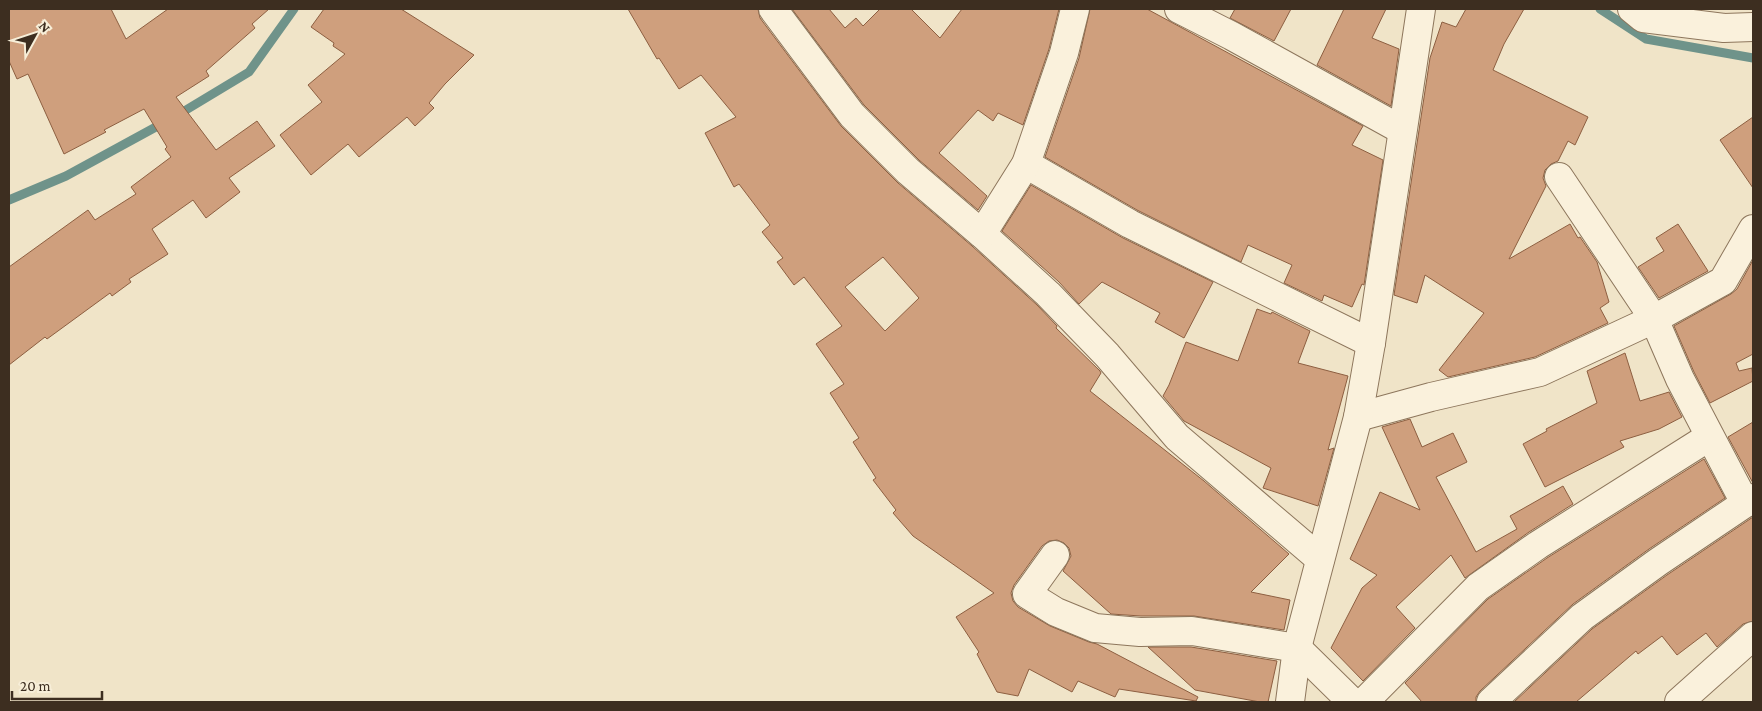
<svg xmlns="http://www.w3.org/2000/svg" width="1762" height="711" font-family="'Crimson Pro',serif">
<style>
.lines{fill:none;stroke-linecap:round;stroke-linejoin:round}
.stream{stroke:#6f938a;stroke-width:9}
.building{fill:#cf9f7d;stroke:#8d5f41;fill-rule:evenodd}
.minor-casing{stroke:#8d765c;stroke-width:30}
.minor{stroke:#faf1dc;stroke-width:28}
</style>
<rect width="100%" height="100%" fill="#f0e4c8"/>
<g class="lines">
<g class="stream">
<polyline points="1600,9 1646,39 1753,58"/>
<polyline points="176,116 249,72 294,9"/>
<polyline points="9,200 66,176 165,122"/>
</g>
</g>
<g class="building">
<polygon points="9,9 111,9 126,39 168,9 269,9 252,24 255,28 206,71 209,76 176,97 216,150 257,121 275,146 229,178 240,192 206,218 193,200 152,229 168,254 129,279 131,282 112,296 110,293 47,339 45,337 9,365 9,267 88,210 95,220 136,194 131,187 171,157 165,149 167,147 144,109 104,130 106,132 64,154 28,74 17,79 9,61"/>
<polygon points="324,9 401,9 474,55 445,84 429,103 434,108 415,126 407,117 359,157 348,144 311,175 280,135 322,102 308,85 345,54 333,46 334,43 311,27"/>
<path d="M628,9H758L760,18L841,126L898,183L972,246L1037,305L1057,326L1056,328L1100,371L1101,373L1090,391L1204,481L1289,554L1251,592L1290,600L1284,630L1194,616H1141L1111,614L1063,571L1071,556L1069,548L1064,543L1057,540L1049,541L1042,546L1014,585L1011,593L1013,601L1018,607L1050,626L1089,642L1097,644L1198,697L1196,701L1119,689L1115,697L1078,681L1072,692L1029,669L1018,696L997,692L977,654L979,652L956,617L994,593L913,536L893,513L896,510L873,480L876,478L853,442L859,438L830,393L844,384L816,344L842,326L804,277L794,285L777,262L783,258L762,232L770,225L739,184L734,187L705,133L736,117L701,75L679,89L659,58L657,59ZM883,257L919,298L885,331L845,287Z"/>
<polygon points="792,9 829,9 845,28 856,18 863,26 880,9 911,9 940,38 962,9 1059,9 1049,49 1023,125 998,113 993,121 978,110 939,153 987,196 978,210 919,160 864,105"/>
<polygon points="1090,9 1147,9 1363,126 1352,145 1383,160 1364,285 1362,284 1352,307 1324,295 1322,301 1284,283 1292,265 1248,245 1241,262 1137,210 1045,157 1079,58"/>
<polygon points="1235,9 1291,9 1274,41 1230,18"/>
<polygon points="1344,9 1386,9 1372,38 1399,49 1391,106 1317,65"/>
<polygon points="1466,9 1524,9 1504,44 1493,70 1588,117 1575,145 1568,141 1558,161 1551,164 1545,170 1543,178 1546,186 1509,259 1570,224 1578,238 1580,237 1597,262 1609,302 1600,308 1608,323 1535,357 1448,377 1439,370 1484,313 1425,275 1417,303 1394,295 1430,58 1442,22 1456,27"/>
<polygon points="1753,117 1753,188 1720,140"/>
<polygon points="1031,185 1123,238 1213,282 1184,338 1155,322 1160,313 1102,282 1079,304 1059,282 1002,231"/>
<polygon points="1678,224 1708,271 1659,298 1638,267 1664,251 1656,238"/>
<polygon points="1753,260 1753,354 1736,363 1739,371 1752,368 1753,381 1710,403 1694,372 1674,326 1731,294 1737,289"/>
<polygon points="1257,309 1271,314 1272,312 1310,331 1298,363 1348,376 1328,450 1334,448 1318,506 1263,488 1271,468 1184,421 1163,396 1169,385 1186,342 1238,361"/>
<polygon points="1625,353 1640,401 1669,392 1682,417 1659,429 1620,441 1624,447 1545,487 1523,444 1547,431 1546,429 1597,403 1587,371"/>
<polygon points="1410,419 1422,447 1453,433 1467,462 1436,477 1476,552 1517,529 1510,516 1563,486 1573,504 1529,532 1465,578 1451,555 1396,607 1415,628 1363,681 1331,648 1362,588 1377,575 1350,559 1380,492 1420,510 1382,427"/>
<polygon points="1753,422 1753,483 1728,437"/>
<polygon points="1704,459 1725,498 1649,549 1573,604 1480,691 1476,697 1476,702 1422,702 1405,683 1488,599 1547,558"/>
<polygon points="1753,517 1753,621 1743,624 1717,647 1706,633 1677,655 1662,636 1638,654 1636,651 1576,702 1514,702 1592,629 1667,575"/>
<polygon points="1148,647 1191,647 1277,661 1268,702 1260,702 1195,690"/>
</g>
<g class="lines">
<g class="minor-casing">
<g id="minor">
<polyline points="773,9 852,115 908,171 982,234 1048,294 1107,355 1177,437 1320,559"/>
<polyline points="1179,9 1232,36 1402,130"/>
<polyline points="1632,9 1643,18 1724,28 1753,27"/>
<polyline points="1026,164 1130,224 1371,343"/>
<polyline points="1559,177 1654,319 1680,379 1745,503"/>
<polyline points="982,234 1026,164 1064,53 1075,9"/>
<polyline points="1358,417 1431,397 1540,372 1654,319 1723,281 1753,229"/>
<polyline points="1055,555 1027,594 1056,612 1095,628 1140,632 1192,631 1297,648 1352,702"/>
<polyline points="1290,702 1297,648 1358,417 1371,343 1421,9"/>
<polyline points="1364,702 1478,587 1538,545 1709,437"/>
<polyline points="1491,702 1582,617 1658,562 1753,498"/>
<polyline points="1679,702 1753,636"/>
</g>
</g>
<use href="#minor" class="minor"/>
</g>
<rect width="1762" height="711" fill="none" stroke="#3d2e20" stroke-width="20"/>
<g transform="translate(35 35) rotate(50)" stroke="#f7eed8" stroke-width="4" paint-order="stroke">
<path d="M0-4L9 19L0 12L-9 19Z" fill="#3d2e20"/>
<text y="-8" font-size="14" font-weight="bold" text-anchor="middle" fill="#3d2e20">N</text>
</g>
<path d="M12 691v8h90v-8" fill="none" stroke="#3d2e20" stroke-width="2.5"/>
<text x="20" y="691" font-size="15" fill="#3d2e20" stroke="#f7eed8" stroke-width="4" paint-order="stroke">20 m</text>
</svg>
